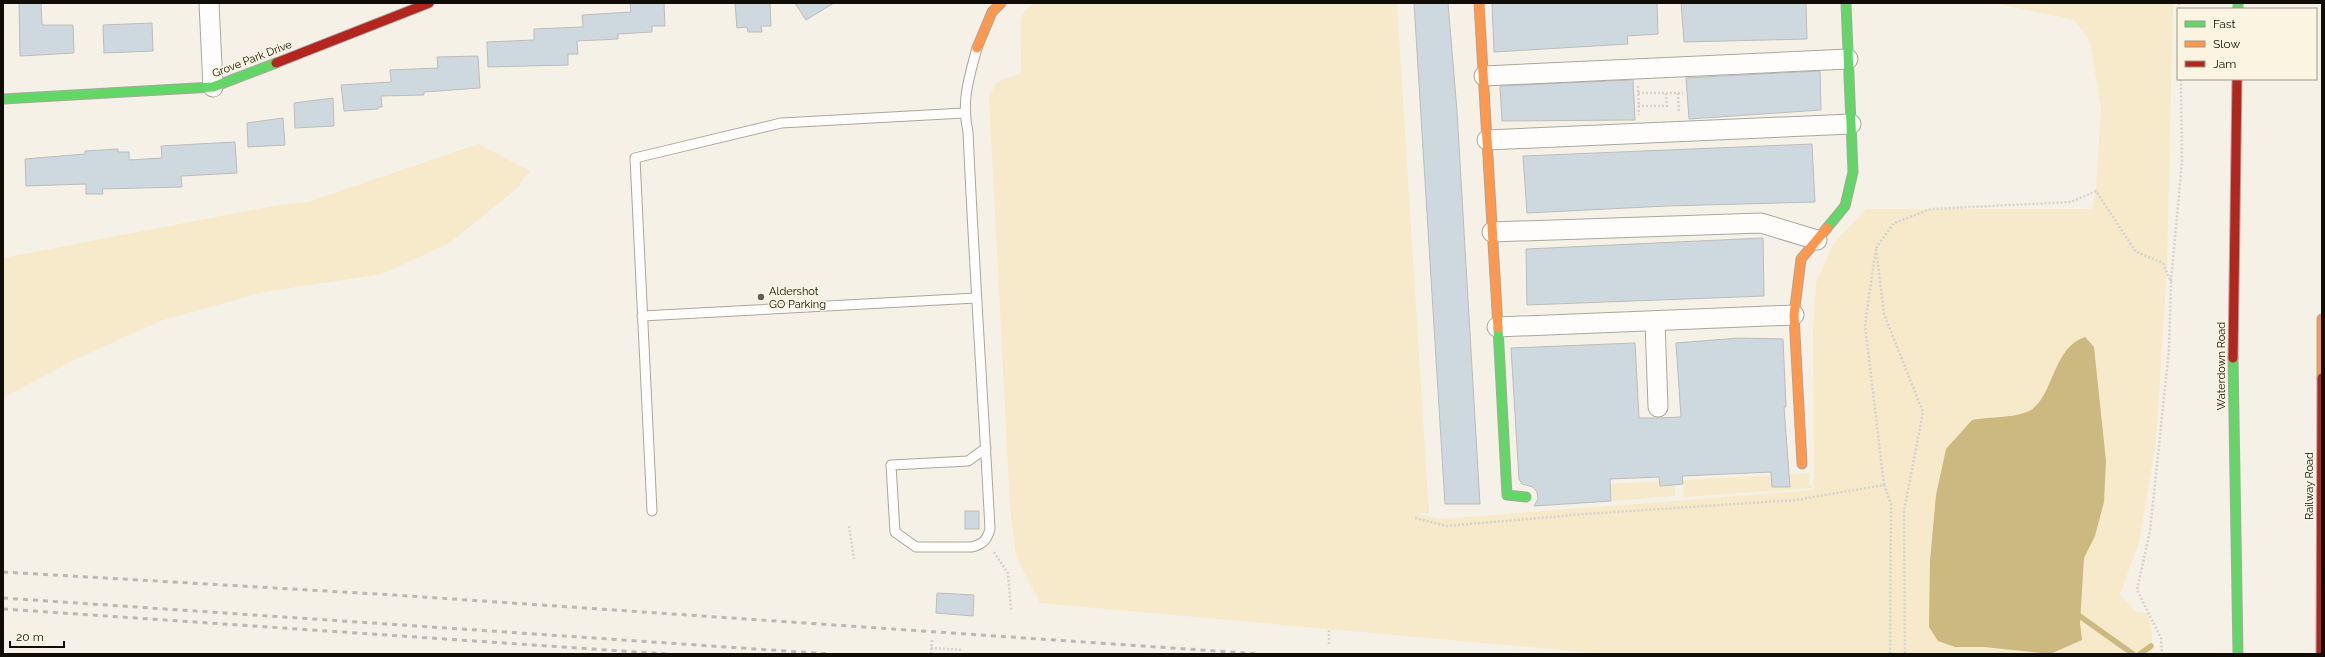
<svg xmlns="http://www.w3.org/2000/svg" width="2325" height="657" font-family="Raleway,sans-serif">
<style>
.green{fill:#f6eaca}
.water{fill:#ccb97f}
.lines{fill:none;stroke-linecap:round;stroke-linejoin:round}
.stream{stroke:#ccb97f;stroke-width:5.5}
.building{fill:#cdd9de;stroke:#bcbdbb}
.lane-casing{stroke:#aaa79f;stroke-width:11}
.street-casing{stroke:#aaa79f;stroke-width:21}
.fast-casing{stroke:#aaa79f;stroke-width:11}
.slow-casing{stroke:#aaa79f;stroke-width:11}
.jam-casing{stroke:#aaa79f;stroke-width:11}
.path{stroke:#d5d3d0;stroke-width:2.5;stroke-dasharray:2 2;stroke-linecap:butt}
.lane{stroke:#fefdfb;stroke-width:9}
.street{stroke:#fefdfb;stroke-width:19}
.fast{stroke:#63d668;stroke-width:9}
.slow{stroke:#ff974d;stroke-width:9}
.jam{stroke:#b3261e;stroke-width:9}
.rail{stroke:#bab9b6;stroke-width:3;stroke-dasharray:5 5;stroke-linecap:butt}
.poi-dot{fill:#605d55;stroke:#fbf4e0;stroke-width:1.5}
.labels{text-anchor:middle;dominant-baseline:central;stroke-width:3;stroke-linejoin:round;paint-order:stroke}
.street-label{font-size:11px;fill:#100d07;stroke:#fbf4e0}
.poi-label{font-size:11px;fill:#100d07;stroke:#fbf4e0;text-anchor:start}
</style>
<rect width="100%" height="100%" fill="#f5f1e6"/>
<g class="green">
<path d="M1034,3H1397L1429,513H1413L1442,519L1814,490L1813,329L1816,283L1833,244L1866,209H2092L2096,191L2101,108L2090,41L2074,20L1994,3H2173L2167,265L2156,443L2139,543L2120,594L2136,612L2148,613L2152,634V654H1608L1040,603L1016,556L1010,506L989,96L997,82L1021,73C1022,60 1018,22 1023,14C1025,10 1031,6 1034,3Z"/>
<polygon points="478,144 530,171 516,189 450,243 382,274 264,292 160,321 70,362 3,398 3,258 278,205 308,202"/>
<polygon points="1810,473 1809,485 1812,486 1812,488 1684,497 1683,480"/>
<polygon points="1660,481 1675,483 1675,496 1613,501 1611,484"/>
</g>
<path class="water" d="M2085,337L2094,347L2106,461L2104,502L2095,536L2084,558L2080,623L2082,640L2050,654L1984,647H1955L1938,641L1929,627L1930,561L1936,495L1946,449L1972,420C1988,417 2010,418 2024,413C2054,405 2050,348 2085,337Z"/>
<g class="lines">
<g class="stream">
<polyline points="2074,612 2133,654"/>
<polyline points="2140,654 2151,646"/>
</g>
</g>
<g class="building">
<polygon points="19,3 41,3 42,25 73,25 74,53 20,56"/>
<polygon points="630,3 664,3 665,26 652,26 652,32 618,34 618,39 577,41 578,54 568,54 568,65 488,67 487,42 534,40 534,29 583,27 582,15 631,12"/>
<polygon points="735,3 770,3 771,26 761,26 762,32 748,32 747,27 737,28"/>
<polygon points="795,3 834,3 806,20"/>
<polygon points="1414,3 1448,3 1457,111 1480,504 1445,504"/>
<polygon points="1492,3 1657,3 1658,34 1627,36 1628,44 1494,52"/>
<polygon points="1681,3 1806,3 1807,39 1684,42"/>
<polygon points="152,23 153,51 104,53 103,25"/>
<polygon points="478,56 480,88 424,92 424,95 381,96 382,107 378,107 378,109 344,111 341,85 391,82 390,70 438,68 437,57"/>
<polygon points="1820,71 1821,110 1689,119 1686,78"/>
<polygon points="1633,80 1635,120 1502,121 1500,86"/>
<polygon points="333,98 334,126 295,128 294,103"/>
<polygon points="283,118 285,145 248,147 247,123"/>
<polygon points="235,142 237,173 181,176 182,187 102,189 103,194 86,194 86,184 26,186 25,159 85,154 85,151 118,149 118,152 129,152 129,160 162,158 161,146"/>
<polygon points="1812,144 1815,202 1667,206 1527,213 1523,156"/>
<polygon points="1763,238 1764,296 1527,305 1526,249"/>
<polygon points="1739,338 1783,339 1786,407 1784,407 1790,487 1772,487 1771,472 1682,476 1683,484 1660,486 1659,477 1610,479 1611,501 1534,506 1538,499 1537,492 1533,487 1522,484 1519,479 1511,348 1635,343 1639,418 1659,418 1681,417 1676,343"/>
<rect x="965" y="511" width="14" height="18"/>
<polygon points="937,593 974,595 973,616 936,613"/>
</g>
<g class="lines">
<g class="lane-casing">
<g id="lane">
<path d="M977,48C969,78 961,101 968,132C974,265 983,397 990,529C987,540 983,544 972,547H916L895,532L891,465L968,461L986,448"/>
<polyline points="642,316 976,298"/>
<polyline points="652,511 635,158 781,123 964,113"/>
</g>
</g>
<g class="street-casing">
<g id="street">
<polyline points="209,3 213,87"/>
<polyline points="1484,76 1848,59"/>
<polyline points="1487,140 1851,124"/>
<polyline points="1492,232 1761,223 1817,240"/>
<polyline points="1655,321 1658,407"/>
<polyline points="1497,327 1794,315"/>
</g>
</g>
<g class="fast-casing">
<g id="fast">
<polyline points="2238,3 2238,9"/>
<polyline points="3,99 213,87 276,63"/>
<polyline points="1827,228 1845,206 1853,172 1846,3"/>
<polyline points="1498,328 1507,495 1526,497"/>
<polyline points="2233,358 2238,654"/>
</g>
</g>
<g class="slow-casing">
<g id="slow">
<polyline points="1479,3 1498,328"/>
<polyline points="977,48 992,12 1001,3"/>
<polyline points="2322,378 2322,319"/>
<polyline points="1802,464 1794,315 1801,259 1827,228"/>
</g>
</g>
<g class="jam-casing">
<g id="jam">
<polyline points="276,63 429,3"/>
<polyline points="2233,358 2237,79"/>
<polyline points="2321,654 2322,378"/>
</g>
</g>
<g class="path">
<polyline points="2179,3 2179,9"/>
<polyline points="1638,86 1639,115"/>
<polyline points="1638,93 1683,93"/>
<polyline points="1678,93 1679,113"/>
<polyline points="1638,106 1667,106 1666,93"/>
<polyline points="1876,248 1894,223 1931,209 2071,202 2096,191 2136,252 2163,263 2171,282 2169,349 2150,531 2137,590 2161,638 2162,654"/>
<polyline points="2171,281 2182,162 2181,79"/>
<polyline points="1884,485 1865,325 1876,248 1884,314 1923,412 1904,511 1905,653"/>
<polyline points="1415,518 1447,526 1585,514 1795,500 1884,485 1891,504 1890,654"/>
<polyline points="849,526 854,559"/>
<polyline points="994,552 1008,573 1011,610"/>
<polyline points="1329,644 1329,629"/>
<polyline points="931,648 963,650"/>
<polyline points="931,654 932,639"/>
</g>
<use href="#lane" class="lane"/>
<use href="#street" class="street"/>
<use href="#fast" class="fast"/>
<use href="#slow" class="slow"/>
<use href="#jam" class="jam"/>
<g class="rail">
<polyline points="3,572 394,595 1260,654"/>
<polyline points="3,598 830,654"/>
<polyline points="3,609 666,654"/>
</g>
</g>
<circle class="poi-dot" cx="761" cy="297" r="4"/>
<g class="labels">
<g class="street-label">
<text transform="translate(252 59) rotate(-21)">Grove Park Drive</text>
<text transform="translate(2221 366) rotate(-90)">Waterdown Road</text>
<text transform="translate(2309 486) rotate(-90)">Railway Road</text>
</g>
<g class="poi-label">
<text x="769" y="291">Aldershot<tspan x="769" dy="13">GO Parking</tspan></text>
</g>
</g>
<rect width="2325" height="657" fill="none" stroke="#100d07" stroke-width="8"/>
<rect x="2177" y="8" width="140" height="72" fill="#fbf4e0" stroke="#9d9889"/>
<rect x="2185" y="21" width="20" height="6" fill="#63d668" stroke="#9d9889"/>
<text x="2213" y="28" font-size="12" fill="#100d07">Fast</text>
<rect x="2185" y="41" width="20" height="6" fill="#ff974d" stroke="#9d9889"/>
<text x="2213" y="48" font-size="12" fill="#100d07">Slow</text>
<rect x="2185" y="61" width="20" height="6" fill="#b3261e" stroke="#9d9889"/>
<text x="2213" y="68" font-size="12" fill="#100d07">Jam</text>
<path d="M10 641v6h54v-6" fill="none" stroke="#100d07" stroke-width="2"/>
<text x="16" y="641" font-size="12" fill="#100d07" stroke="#fbf4e0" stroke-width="3" paint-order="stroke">20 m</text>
</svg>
